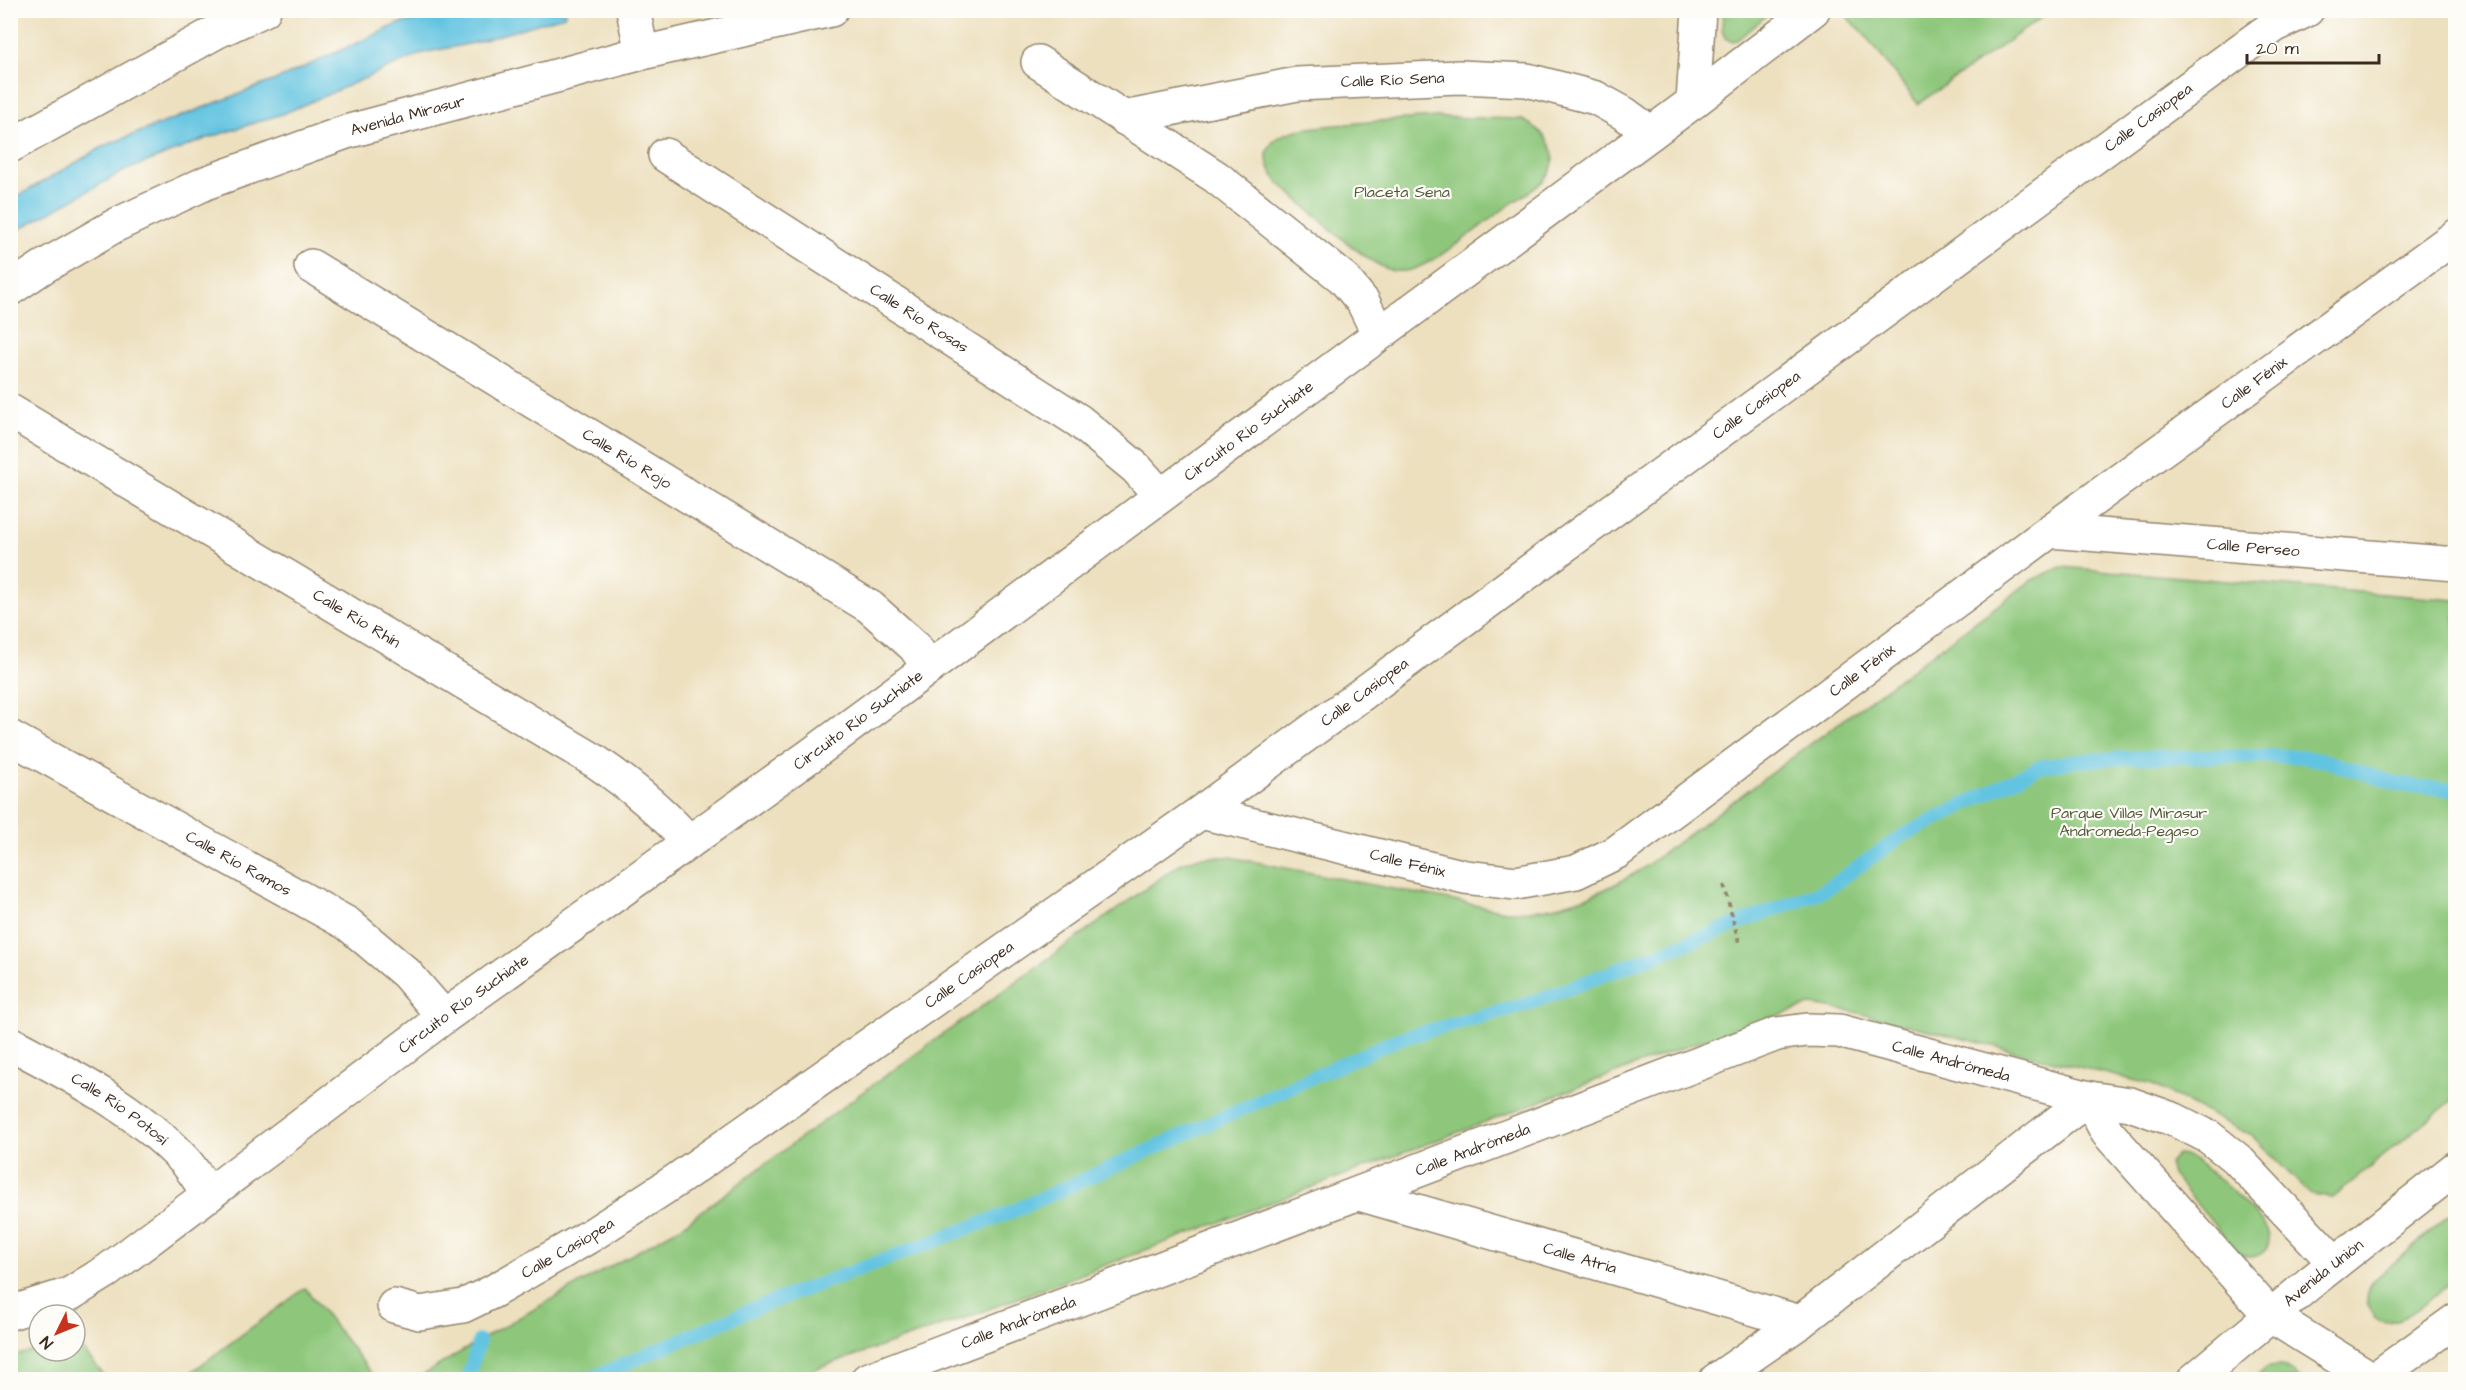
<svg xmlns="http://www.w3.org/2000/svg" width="2466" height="1390" font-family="'Architects Daughter',sans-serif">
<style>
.green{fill:#8ec77b;stroke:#64784c;stroke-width:1.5}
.water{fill:#63c4e1;stroke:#4f7780;stroke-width:1.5}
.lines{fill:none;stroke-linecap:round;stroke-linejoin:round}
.stream{stroke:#63c4e1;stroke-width:14}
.street-casing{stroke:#94856e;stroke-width:36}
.secondary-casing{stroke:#94856e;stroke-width:36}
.path{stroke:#94856e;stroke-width:4;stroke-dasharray:4.5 4.5;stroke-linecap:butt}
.street{stroke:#fff;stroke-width:33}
.secondary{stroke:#fff;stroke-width:33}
.labels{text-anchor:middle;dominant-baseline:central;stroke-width:4.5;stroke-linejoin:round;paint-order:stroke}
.street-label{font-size:16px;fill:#3b2a1e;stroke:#fdfcf7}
.park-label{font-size:16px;fill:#54593a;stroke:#fdfcf7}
</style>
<rect width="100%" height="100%" fill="#fdfcf7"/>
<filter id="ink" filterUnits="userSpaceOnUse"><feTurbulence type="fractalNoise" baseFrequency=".0167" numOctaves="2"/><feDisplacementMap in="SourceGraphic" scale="12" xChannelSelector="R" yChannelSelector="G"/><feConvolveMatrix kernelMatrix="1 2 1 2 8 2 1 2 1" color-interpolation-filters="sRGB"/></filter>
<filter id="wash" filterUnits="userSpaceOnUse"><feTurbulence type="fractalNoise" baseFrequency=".008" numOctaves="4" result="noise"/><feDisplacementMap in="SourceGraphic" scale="24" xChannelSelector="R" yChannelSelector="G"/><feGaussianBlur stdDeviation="1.35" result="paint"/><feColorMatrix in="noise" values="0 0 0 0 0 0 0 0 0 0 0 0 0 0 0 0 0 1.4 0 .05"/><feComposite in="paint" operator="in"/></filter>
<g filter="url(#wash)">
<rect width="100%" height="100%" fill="#ede0bf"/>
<g class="green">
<polygon points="1852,10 2051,10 2051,11 1918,104 1861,30 1847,18"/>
<polygon points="1723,11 1723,10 1772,11 1737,40 1731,41 1725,38 1722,30"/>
<path d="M1438,117L1520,119C1544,128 1566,155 1544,180C1536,189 1522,196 1511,204C1482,224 1453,250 1421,266C1413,270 1403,272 1394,271C1368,267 1302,203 1279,183C1264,165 1260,146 1285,134C1298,128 1313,128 1326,126C1363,122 1400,119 1438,117Z"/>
<path d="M2061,567L2455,600V1098L2332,1198L2311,1195L2252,1136L2153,1085L1854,1012L1811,1005L1711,1037L965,1318L786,1379H416L499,1329L679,1228L860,1094L1180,864L1199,857H1230L1505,911C1553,913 1598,896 1639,871L2032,580Z"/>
<path d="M2177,1154C2195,1152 2255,1211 2265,1227C2278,1247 2257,1264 2238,1254L2172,1174L2169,1164Z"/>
<path d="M2455,1210V1279C2438,1292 2386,1346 2369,1309C2365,1300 2368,1289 2373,1281Z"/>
<polygon points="305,1288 376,1379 182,1379"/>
<polygon points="75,1340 107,1379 11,1379 11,1356 39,1350 75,1351"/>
<polygon points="2281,1366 2293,1372 2299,1379 2253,1379 2268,1367"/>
</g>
<polygon class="water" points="463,11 566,11 564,16 473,43 423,53 285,113 208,138 124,171 11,234 11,200 106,145 283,77 398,24"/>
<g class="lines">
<g class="stream">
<polyline points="467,1380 479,1341"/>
<polyline points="587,1380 758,1307 1009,1213 1398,1039 1528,1004 1825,890 1902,836 2039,767 2073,761 2142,757 2297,756 2326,761 2401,785 2456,790"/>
</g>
</g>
</g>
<g filter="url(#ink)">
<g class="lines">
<g class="street-casing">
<g id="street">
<polyline points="1038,62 1216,177 1343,278 1363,302 1378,333"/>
<polyline points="1693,102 1699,10"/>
<path id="s1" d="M1124,118L1297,84L1459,77L1527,80L1596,98L1625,114L1651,133"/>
<path id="s2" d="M665,155L1079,421L1136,468L1160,495"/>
<path id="s3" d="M311,266L870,607L915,647L929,668"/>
<path id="s4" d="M10,411L595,761C630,785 661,810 689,842"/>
<path id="s5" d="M2050,531L2456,564"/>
<path id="s6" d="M10,737L348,924L406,973L444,1017"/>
<path id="s7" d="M1201,812L1465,877L1516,883L1576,872L1617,852L2050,531L2456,236"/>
<path id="s8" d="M10,1043C73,1076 136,1109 185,1161C194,1171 201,1184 209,1195"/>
<polyline points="2089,1098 2107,1132 2271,1316 2374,1380"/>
<path id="s9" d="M1359,1194L1800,1322"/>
<path id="s10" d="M394,1306L420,1313L463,1306L492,1292L590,1236L678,1179L1201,812L2246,46L2274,26L2307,10"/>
<path id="s11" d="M10,1313L70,1294L107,1271L444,1017L811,755L1693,102L1813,10"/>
<path id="s12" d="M867,1380L1777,1034L1807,1030L1839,1031L2089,1098L2130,1104L2175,1120L2209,1137L2238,1160L2335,1263"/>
<polyline points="1716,1380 1800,1322 2089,1098"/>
</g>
</g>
<g class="secondary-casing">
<g id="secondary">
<polyline points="633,10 642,53"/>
<polyline points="10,146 216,32 264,10"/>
<path id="s13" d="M10,289L43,267L116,225L208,182L346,132L642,53L831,10"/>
<path id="s14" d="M2194,1380L2311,1282L2456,1168"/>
<polyline points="2373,1380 2456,1320"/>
</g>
</g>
<polyline class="path" points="1724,885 1740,946"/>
<use href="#street" class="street"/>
<use href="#secondary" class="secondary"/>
</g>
</g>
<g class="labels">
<g class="street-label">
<text stroke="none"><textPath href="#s1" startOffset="272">Calle Río Sena</textPath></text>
<text stroke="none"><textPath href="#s13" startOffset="436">Avenida Mirasur</textPath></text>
<text stroke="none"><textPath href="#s10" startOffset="2134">Calle Casiopea</textPath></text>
<text stroke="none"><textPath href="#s2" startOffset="302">Calle Río Rosas</textPath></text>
<text stroke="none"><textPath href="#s7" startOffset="1221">Calle Fénix</textPath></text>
<text stroke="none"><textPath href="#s10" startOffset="1648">Calle Casiopea</textPath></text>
<text stroke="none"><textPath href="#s11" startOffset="1524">Circuito Río Suchiate</textPath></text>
<text stroke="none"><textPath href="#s3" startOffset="370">Calle Río Rojo</textPath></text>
<text stroke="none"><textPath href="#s5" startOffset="204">Calle Perseo</textPath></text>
<text stroke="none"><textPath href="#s4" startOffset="404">Calle Río Rhín</textPath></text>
<text stroke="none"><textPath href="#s7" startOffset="735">Calle Fénix</textPath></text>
<text stroke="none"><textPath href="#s10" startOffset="1162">Calle Casiopea</textPath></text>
<text stroke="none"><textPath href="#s11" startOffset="1038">Circuito Río Suchiate</textPath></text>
<text stroke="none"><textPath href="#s6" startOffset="261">Calle Río Ramos</textPath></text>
<text stroke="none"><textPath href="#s7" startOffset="213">Calle Fénix</textPath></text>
<text stroke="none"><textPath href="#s10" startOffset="676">Calle Casiopea</textPath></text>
<text stroke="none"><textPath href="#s11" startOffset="552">Circuito Río Suchiate</textPath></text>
<text stroke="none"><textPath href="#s12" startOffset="1152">Calle Andrómeda</textPath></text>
<text stroke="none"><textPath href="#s8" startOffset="128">Calle Río Potosí</textPath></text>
<text stroke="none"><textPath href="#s12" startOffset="648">Calle Andrómeda</textPath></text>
<text stroke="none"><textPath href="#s10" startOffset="190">Calle Casiopea</textPath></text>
<text stroke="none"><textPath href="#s9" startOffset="230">Calle Atria</textPath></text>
<text stroke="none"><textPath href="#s14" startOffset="168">Avenida Unión</textPath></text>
<text stroke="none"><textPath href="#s12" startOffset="162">Calle Andrómeda</textPath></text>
</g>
<g class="park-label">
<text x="1402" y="192">Placeta Sena</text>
<text x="2129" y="813">Parque Villas Mirasur<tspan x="2129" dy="18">Andromeda-Pegaso</tspan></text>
</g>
</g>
<rect width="2466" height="1390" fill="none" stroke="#fdfcf7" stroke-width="36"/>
<g transform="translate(57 1333) rotate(227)"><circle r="28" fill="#fdfcf7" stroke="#afa8a0" stroke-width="1.5"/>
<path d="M0-4.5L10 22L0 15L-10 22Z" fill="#c8321e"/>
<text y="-9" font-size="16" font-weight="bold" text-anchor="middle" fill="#3b2a1e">N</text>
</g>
<path d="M2247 54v9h132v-9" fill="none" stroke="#3b2a1e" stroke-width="3"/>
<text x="2256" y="54" font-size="18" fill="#3b2a1e" stroke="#fdfcf7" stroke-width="4.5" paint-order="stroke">20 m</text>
</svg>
